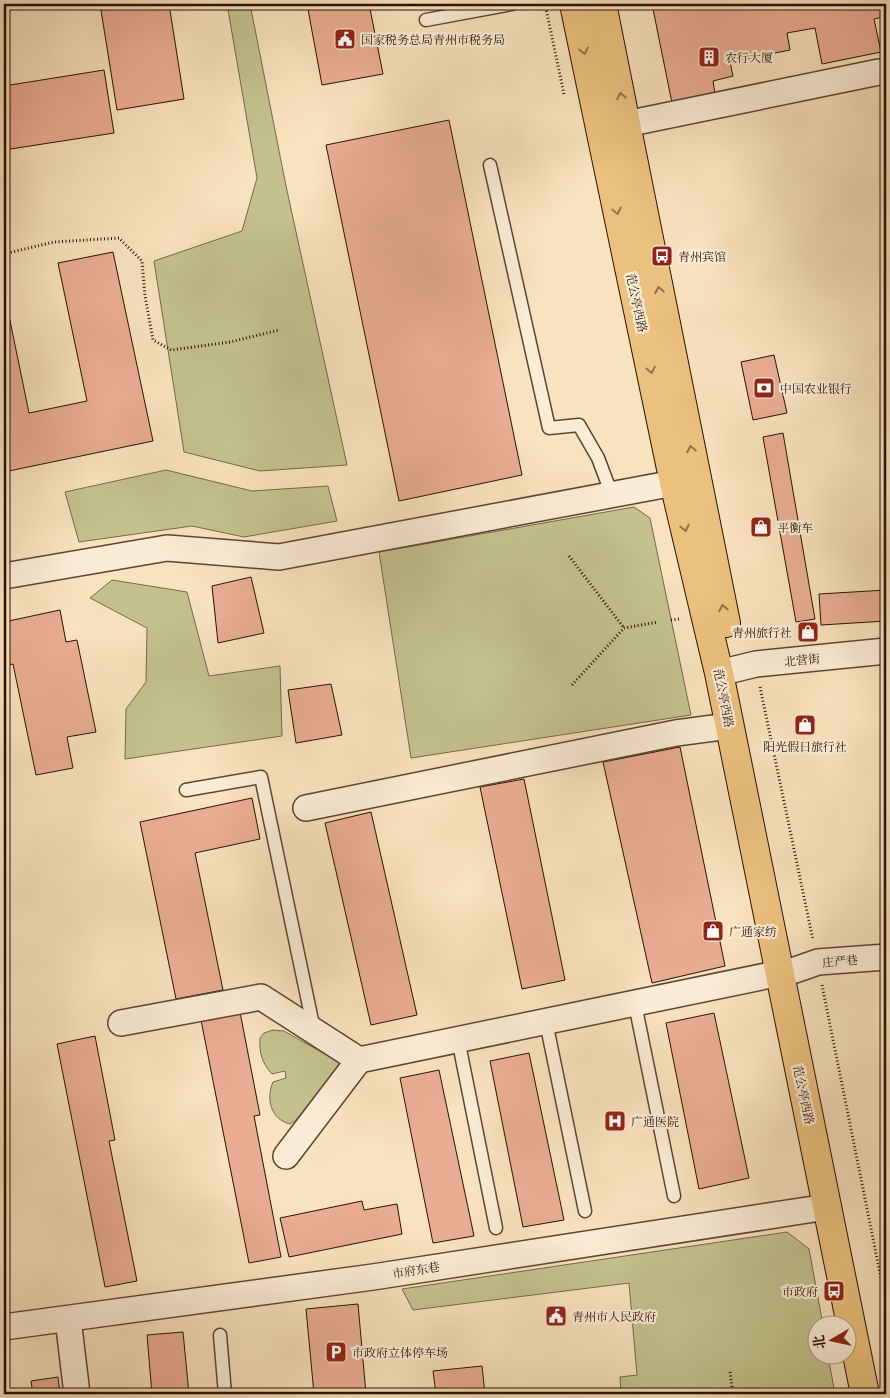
<svg xmlns="http://www.w3.org/2000/svg" width="890" height="1398" font-family="'Libre Caslon Text','Noto Serif SC',serif">
<style>
.green{fill:#c3c28e;stroke:#766848}
.building{fill:#e9ad93;stroke:#290f03}
.lines{fill:none;stroke-linecap:round;stroke-linejoin:round}
.lane-casing{stroke:#5d4432;stroke-width:15}
.street-casing{stroke:#5d4432;stroke-width:28}
.primary-casing{stroke:#290f03;stroke-width:30}
.path{stroke:#290f03;stroke-width:3;stroke-dasharray:1 2.5;stroke-linecap:butt}
.lane{stroke:#fbecd5;stroke-width:12}
.street{stroke:#fbecd5;stroke-width:25}
.primary{stroke:#ecc17f;stroke-width:28}
.oneway{stroke:#947147}
.labels{text-anchor:middle;dominant-baseline:central;stroke-width:4.5;stroke-linejoin:round;paint-order:stroke}
.poi-label{font-size:12px;fill:#290f03;stroke:#fbecd5;text-anchor:start}
.street-label{font-size:12px;fill:#290f03;stroke:#fbecd5}
</style>
<rect width="100%" height="100%" fill="#f9e2be"/>
<filter id="stains"><feTurbulence type="fractalNoise" baseFrequency=".004" numOctaves="4"/><feColorMatrix values="0 0 0 0 .2 0 0 0 0 .09 0 0 0 0 .02 0 0 0 .5 -.17"/></filter>
<radialGradient id="worn" r=".72"><stop offset=".6" stop-color="#630" stop-opacity="0"/><stop offset="1" stop-color="#630" stop-opacity=".3"/></radialGradient>
<g class="green">
<polygon points="227,4 250,4 286,186 347,465 260,471 184,452 154,261 242,231 257,178"/>
<polygon points="166,470 252,491 328,486 337,521 244,537 192,526 79,542 65,492"/>
<polygon points="634,507 650,518 691,715 411,758 379,552"/>
<polygon points="112,580 187,592 209,676 280,666 282,736 125,759 126,709 146,682 147,628 90,598"/>
<path d="M273,1030L284,1031L341,1063L296,1120L290,1124C270,1119 266,1098 273,1082L286,1078L285,1071L272,1074C262,1063 259,1053 260,1038L264,1033Z"/>
<polygon points="787,1232 809,1249 823,1325 818,1326 818,1356 828,1356 835,1394 621,1394 620,1377 637,1375 629,1283 413,1310 402,1289"/>
</g>
<g class="building">
<polygon points="100,4 169,4 184,99 117,110"/>
<polygon points="307,4 369,4 383,74 322,85"/>
<polygon points="652,4 880,4 883,17 874,19 881,52 822,64 815,28 787,33 790,50 730,62 733,76 713,81 715,94 672,103"/>
<polygon points="104,70 114,133 4,150 4,86"/>
<polygon points="449,120 522,475 399,501 326,145"/>
<polygon points="113,252 153,441 4,472 4,312 8,311 29,413 87,401 58,263"/>
<polygon points="774,355 787,413 753,420 741,362"/>
<polygon points="783,433 815,619 796,622 763,437"/>
<polygon points="251,577 264,633 218,643 212,586"/>
<polygon points="886,590 886,621 821,625 819,594"/>
<polygon points="60,610 66,642 77,640 96,732 67,737 73,768 36,775 13,664 4,666 4,622"/>
<polygon points="331,684 342,735 296,743 288,690"/>
<polygon points="680,747 725,966 652,983 603,762"/>
<polygon points="524,779 565,980 522,989 480,787"/>
<polygon points="252,798 260,839 195,853 223,990 176,999 140,822"/>
<polygon points="371,812 417,1015 371,1025 325,823"/>
<polygon points="240,1012 260,1115 254,1116 281,1257 249,1263 201,1020"/>
<polygon points="714,1013 749,1178 699,1189 666,1023"/>
<polygon points="95,1036 115,1140 109,1141 137,1281 105,1287 57,1044"/>
<polygon points="529,1053 564,1220 523,1227 490,1061"/>
<polygon points="439,1070 474,1236 433,1243 400,1078"/>
<polygon points="362,1201 364,1210 397,1204 402,1234 289,1257 280,1218"/>
<polygon points="358,1304 366,1394 314,1394 306,1309"/>
<polygon points="183,1332 189,1394 152,1394 147,1335"/>
<polygon points="482,1366 485,1394 436,1394 433,1371"/>
<polygon points="58,1377 60,1394 33,1394 31,1381"/>
</g>
<g class="lines">
<g class="lane-casing">
<g id="lane">
<polyline points="426,20 512,4"/>
<polyline points="490,165 549,428 579,425 598,458 612,495"/>
<polyline points="186,790 261,777 314,1030"/>
<polyline points="635,1004 674,1196"/>
<polyline points="546,1022 585,1211"/>
<polyline points="458,1039 496,1228"/>
<polyline points="220,1335 225,1394"/>
</g>
</g>
<g class="street-casing">
<g id="street">
<polyline points="626,124 879,72"/>
<polyline points="4,576 167,548 279,557 674,483"/>
<polyline points="719,673 756,664 886,651"/>
<polyline points="306,808 676,733 729,726"/>
<polyline points="121,1023 261,997 359,1060 286,1156"/>
<polyline points="359,1060 795,970 818,962 886,957"/>
<polyline points="68,1319 77,1394"/>
<polyline points="4,1327 373,1277 827,1207"/>
</g>
</g>
<g class="primary-casing">
<g id="primary">
<polyline points="574,4 674,483 719,673 865,1394"/>
<polyline points="602,4 726,623"/>
</g>
</g>
<g class="path">
<polyline points="545,4 564,94"/>
<polyline points="4,254 54,242 119,238 142,261 145,296 153,340 171,350 230,342 279,330"/>
<polyline points="569,556 624,628"/>
<polyline points="671,620 679,619"/>
<polyline points="572,685 624,628 658,622"/>
<polyline points="760,687 813,940"/>
<polyline points="822,985 886,1303"/>
<polyline points="730,1372 733,1394"/>
</g>
<use href="#lane" class="lane"/>
<use href="#street" class="street"/>
<use href="#primary" class="primary"/>
</g>
<defs><path id="oneway-chevron" d="M-2-3.5L2.5 0L-2 3.5" fill="none" stroke-width="1.6" stroke-linecap="round" stroke-linejoin="round" transform="scale(1.25)"/></defs>
<g class="oneway">
<use href="#oneway-chevron" transform="translate(584 51) rotate(78)"/>
<use href="#oneway-chevron" transform="translate(621 96) rotate(-101)"/>
<use href="#oneway-chevron" transform="translate(617 211) rotate(78)"/>
<use href="#oneway-chevron" transform="translate(659 290) rotate(-101)"/>
<use href="#oneway-chevron" transform="translate(651 370) rotate(78)"/>
<use href="#oneway-chevron" transform="translate(691 449) rotate(-101)"/>
<use href="#oneway-chevron" transform="translate(685 528) rotate(77)"/>
<use href="#oneway-chevron" transform="translate(723 608) rotate(-101)"/>
</g>
<defs>
<g id="civic-square" transform="scale(1.125)"><rect x="-9" y="-9" width="18" height="18" rx="4" fill="#8f2418" stroke="#fbecd5"/><path d="M-.6-6.5H3V-4.5H.6V-3L4-1V1h2V6H-6V1h2V-1L-.6-3ZM-1.2 2.5V6h2.4V2.5Z" fill="#fff"/></g>
<g id="building-square" transform="scale(1.125)"><rect x="-9" y="-9" width="18" height="18" rx="4" fill="#8f2418" stroke="#fbecd5"/><path d="M-4-6H4V6H1V3H-1V6H-4ZM-2.5-4.3h1.7v1.8h-1.7ZM.8-4.3h1.7v1.8H.8ZM-2.5-1h1.7V.8h-1.7ZM.8-1h1.7V.8H.8Z" fill="#fff"/></g>
<g id="bus-square" transform="scale(1.125)"><rect x="-9" y="-9" width="18" height="18" rx="4" fill="#8f2418" stroke="#fbecd5"/><path d="M-5-6H5V4H4V6H2V4H-2V6H-4V4H-5ZM-3.5-4V0h7V-4ZM-3.5 1.2v1.5H-2V1.2ZM2 1.2v1.5H3.5V1.2Z" fill="#fff"/></g>
<g id="bank-square" transform="scale(1.125)"><rect x="-9" y="-9" width="18" height="18" rx="4" fill="#8f2418" stroke="#fbecd5"/><path d="M-6-4H6V4H-6ZM0-2.3a2.3 2.3 0 1 0 0 4.6a2.3 2.3 0 1 0 0-4.6Z" fill="#fff"/></g>
<g id="shop-square" transform="scale(1.125)"><rect x="-9" y="-9" width="18" height="18" rx="4" fill="#8f2418" stroke="#fbecd5"/><path d="M-5-2.5h2.3a2.7 3.5 0 0 1 5.4 0H5L5.5 6h-11ZM-1.5-2.5h3a1.5 2.3 0 0 0-3 0Z" fill="#fff"/></g>
<g id="hospital-square" transform="scale(1.125)"><rect x="-9" y="-9" width="18" height="18" rx="4" fill="#8f2418" stroke="#fbecd5"/><path d="M-5-5h3v3.5h4V-5h3V5h-3V1.5h-4V5h-3Z" fill="#fff"/></g>
<g id="parking-square" transform="scale(1.125)"><rect x="-9" y="-9" width="18" height="18" rx="4" fill="#8f2418" stroke="#fbecd5"/><path d="M-3.5-5.5H1a3.5 3.5 0 0 1 0 7H-1V5.5H-3.5ZM-1-3.4V-.6H.8a1.4 1.4 0 0 0 0-2.8Z" fill="#fff"/></g>
</defs>
<g fill-rule="evenodd">
<use href="#civic-square" x="345" y="39"/>
<use href="#building-square" x="709" y="57"/>
<use href="#bus-square" x="662" y="256"/>
<use href="#bank-square" x="764" y="388"/>
<use href="#shop-square" x="761" y="527"/>
<use href="#shop-square" x="808" y="632"/>
<use href="#shop-square" x="805" y="725"/>
<use href="#shop-square" x="713" y="931"/>
<use href="#hospital-square" x="615" y="1121"/>
<use href="#bus-square" x="834" y="1291"/>
<use href="#civic-square" x="556" y="1316"/>
<use href="#parking-square" x="336" y="1352"/>
</g>
<g class="labels">
<g class="poi-label">
<text x="361" y="39">国家税务总局青州市税务局</text>
<text x="725" y="57">农行大厦</text>
<text x="678" y="256">青州宾馆</text>
<text x="780" y="388">中国农业银行</text>
<text x="777" y="527">平衡车</text>
<text x="792" y="632" text-anchor="end">青州旅行社</text>
<text x="805" y="746" text-anchor="middle">阳光假日旅行社</text>
<text x="729" y="931">广通家纺</text>
<text x="631" y="1121">广通医院</text>
<text x="818" y="1291" text-anchor="end">市政府</text>
<text x="572" y="1316">青州市人民政府</text>
<text x="352" y="1352">市政府立体停车场</text>
</g>
<g class="street-label">
<text transform="translate(637 303) rotate(78)">范公亭西路</text>
<text transform="translate(802 660) rotate(-6)">北营街</text>
<text transform="translate(724 698) rotate(79)">范公亭西路</text>
<text transform="translate(840 961) rotate(-5)">庄严巷</text>
<text transform="translate(804 1095) rotate(78)">范公亭西路</text>
<text transform="translate(416 1270) rotate(-9)">市府东巷</text>
</g>
</g>
<rect width="890" height="1398" fill="none" stroke="#f9e2be" stroke-width="20"/>
<rect x="5" y="5" width="880" height="1388" fill="none" stroke="#290f03" stroke-width="2.5"/>
<rect x="10" y="10" width="870" height="1378" fill="none" stroke="#290f03"/>
<g transform="translate(832 1340) rotate(261)"><circle r="24" fill="#fbecd5" stroke="#a79481"/>
<path d="M0-4L9 19L0 12L-9 19Z" fill="#8f2418"/>
<text y="-8" font-size="14" font-weight="bold" text-anchor="middle" fill="#290f03">北</text>
</g>
<rect width="100%" height="100%" filter="url(#stains)"/>
<rect width="100%" height="100%" fill="url(#worn)"/>
</svg>
